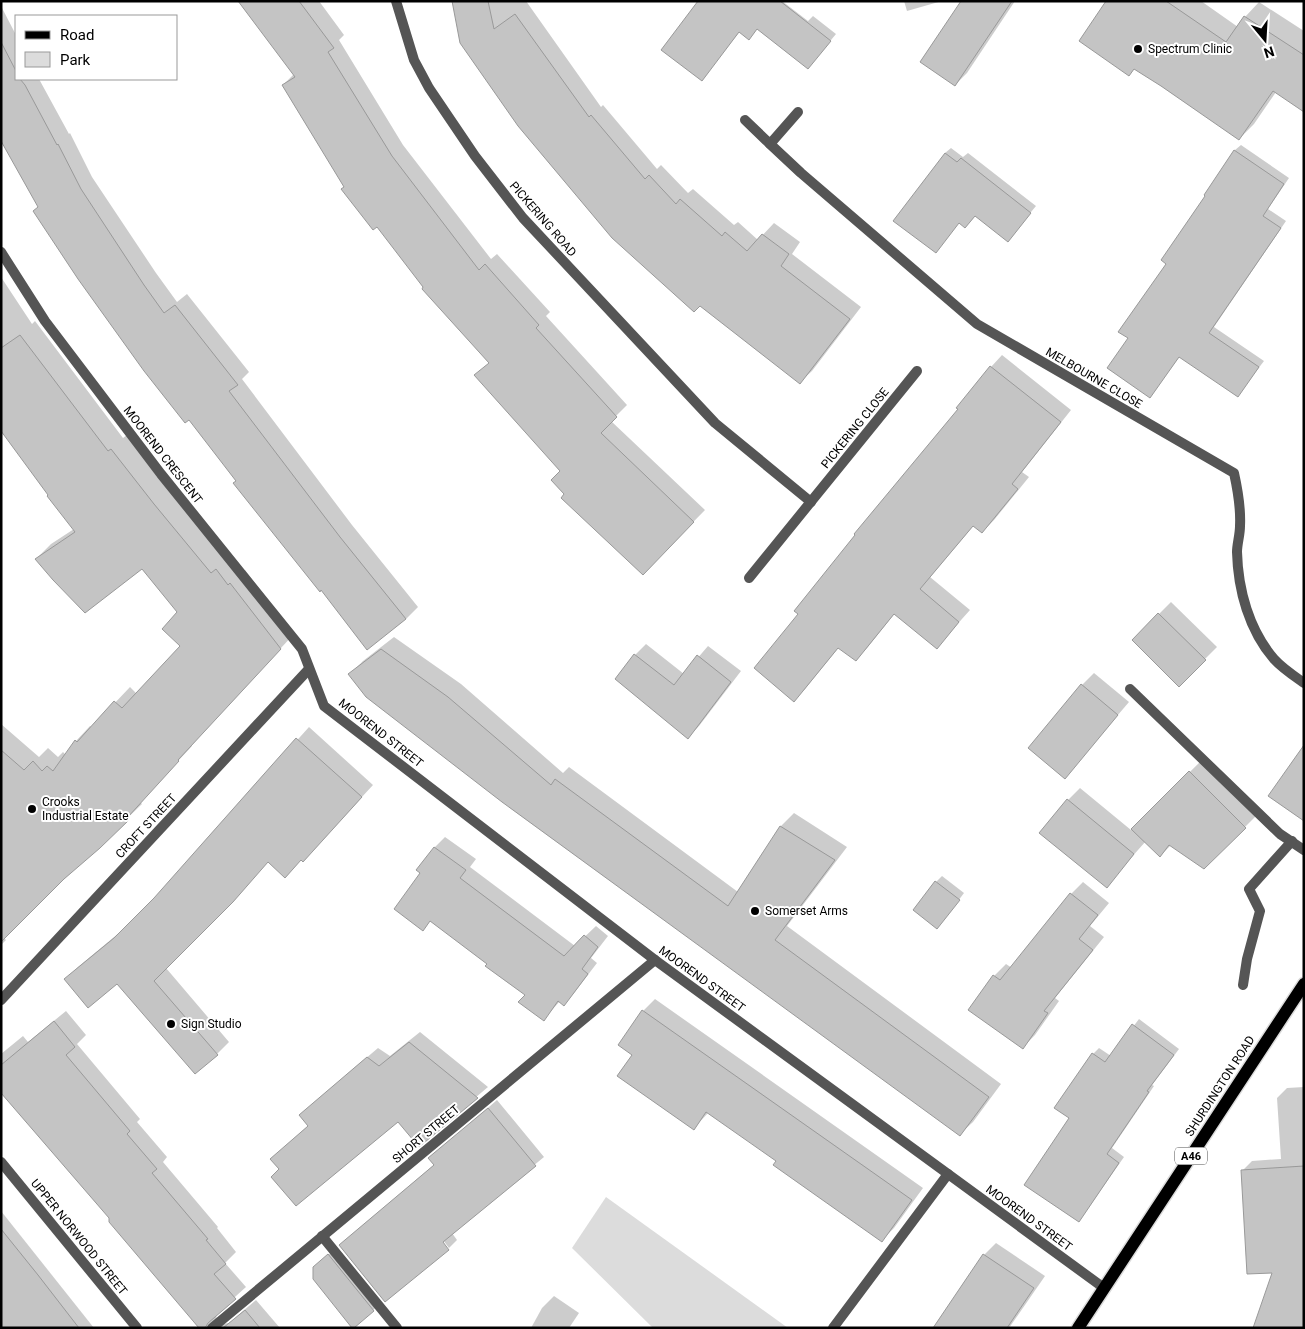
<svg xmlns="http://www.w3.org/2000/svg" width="1305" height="1329" font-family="Roboto,sans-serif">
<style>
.green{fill:#dcdcdc}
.shadow{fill:#0003}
.building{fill:#c4c4c4;stroke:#999}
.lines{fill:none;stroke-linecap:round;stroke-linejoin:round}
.primary-casing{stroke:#dbdbdb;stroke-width:15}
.service{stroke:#555;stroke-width:10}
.minor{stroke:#555;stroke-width:10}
.primary{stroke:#000;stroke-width:12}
.poi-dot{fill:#000;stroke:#fff;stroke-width:2}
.labels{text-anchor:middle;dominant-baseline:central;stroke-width:4;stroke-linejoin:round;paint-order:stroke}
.shield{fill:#fff;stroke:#4c4c4c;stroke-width:1}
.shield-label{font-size:11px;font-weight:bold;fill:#000}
.poi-label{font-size:12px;fill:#000;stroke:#fff;text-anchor:start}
.street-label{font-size:12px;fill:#000;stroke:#fff}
</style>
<rect width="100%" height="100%" fill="#fff"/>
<polygon class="green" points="606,1197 788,1328 653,1328 572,1248"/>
<g class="shadow">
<polygon points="240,1 319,1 344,35 339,40 403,145 491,259 497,254 550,312 546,316 627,405 611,421 705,510 654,562 566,494 562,471 476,375 490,362 425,287 345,186 283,85 294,74"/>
<polygon points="453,1 526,1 601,107 603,105 657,169 661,165 688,193 693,189 734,225 738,222 758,240 774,223 800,242 792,254 861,307 812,371 800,382"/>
<polygon points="700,1 782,1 808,21 813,16 836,34 808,68 758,28 749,38 740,31 702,79"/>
<polygon points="904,1 942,1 907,11"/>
<polygon points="962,1 1015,1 967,73 955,85"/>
<polygon points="1108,1 1201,1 1238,27 1245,17 1259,2 1304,31 1304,110 1276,92 1254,124 1239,139 1135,68 1129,74"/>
<polygon points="1,6 16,35 16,79 39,79 69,134 70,133 92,177 156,273 177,302 187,294 249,372 242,379 352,525 418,607 406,619 237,481 39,206 1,139"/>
<polygon points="1241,145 1289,178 1268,209 1286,221 1214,327 1264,361 1238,395 1180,356 1150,396 1130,338 1168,264 1207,195 1206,194 1235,150"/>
<polygon points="951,148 963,157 968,153 1036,206 1008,240 976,215 965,227 945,153"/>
<polygon points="1,277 32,324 35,321 123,438 127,435 243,571 245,570 294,634 191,745 192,746 140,802 142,804 36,906 4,938 6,940 1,945 1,724 39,757 48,748 58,757 63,752 66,755 76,741 90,726 92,727 130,687 137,694 182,646 179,612 142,567 36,559 51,544 74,529 1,429"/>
<polygon points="1002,355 1071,410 1022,472 1029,477 994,520 982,532 974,525 930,577 970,610 937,647 895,613 867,648 856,659 839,647 805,689 794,700 959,409 991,367"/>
<polygon points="1171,602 1217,647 1179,685 1133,640"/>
<polygon points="394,637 461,684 563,773 569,767 738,892 781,826 794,813 847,847 787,926 1001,1084 973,1122 960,1134 350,674 363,661"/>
<polygon points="646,644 684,674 708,646 741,671 699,726 688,737 617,679 635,655"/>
<polygon points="1094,673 1129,702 1065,777 1082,685"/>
<polygon points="309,727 373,785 315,848 302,859 268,861 166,968 229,1042 217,1054 118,982 66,979 78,967 126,927 155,898"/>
<polygon points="1202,760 1257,815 1204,868 1171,845 1160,856 1146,841 1106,886 1068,800 1080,788 1131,830"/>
<polygon points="445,837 476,859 470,867 575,946 596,926 608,936 591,958 597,963 574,993 564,1004 560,1001 544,1019 527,995 489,963 431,920 423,929 422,873 418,870 435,847"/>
<polygon points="942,876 964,893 943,921 936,882"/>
<polygon points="1083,882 1109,903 1090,926 1104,937 1055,998 1059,1001 1035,1035 1023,1047 994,976 1006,964 1012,968 1071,894"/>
<polygon points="655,999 923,1188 894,1228 882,1240 778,1160 709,1112 694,1128 643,1011"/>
<polygon points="66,1011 86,1035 77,1044 140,1119 137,1122 167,1157 163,1162 218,1227 217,1228 236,1252 225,1263 246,1287 216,1314 217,1321 222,1324 229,1323 256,1300 280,1328 200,1328 110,1218 1,1091 1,1054 23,1036 28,1042"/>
<polygon points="1139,1019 1179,1049 1152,1085 1154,1086 1112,1148 1124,1157 1084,1214 1079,1220 1070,1117 1093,1054 1099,1048 1111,1056"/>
<polygon points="420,1032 488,1087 419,1145 398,1120 280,1169 272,1159 309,1125 311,1105 378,1048 390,1056"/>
<polygon points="1304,1087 1304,1328 1273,1272 1242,1171 1252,1161 1281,1159 1277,1098 1287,1088"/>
<polygon points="497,1100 544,1157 452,1233 457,1240 449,1248 440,1236 349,1237 435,1164 430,1158"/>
<polygon points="1,1211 94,1328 4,1328 1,1324"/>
<polygon points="996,1243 1045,1276 1009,1328 934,1328 984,1255"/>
<polygon points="334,1250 379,1305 353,1327 320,1262"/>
<polygon points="554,1296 579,1313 569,1328 531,1328 542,1308"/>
</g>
<g class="building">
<polygon points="238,1 299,1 334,48 328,52 392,156 479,270 485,264 539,325 536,328 617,417 601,433 694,522 643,575 561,498 564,494 551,480 560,471 474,375 489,363 422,289 423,287 377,227 373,230 341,189 344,187 282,85 295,77"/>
<polygon points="452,1 488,1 494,29 515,14 589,117 591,115 645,179 649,175 676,204 680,199 722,236 725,232 747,251 762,234 789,254 781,266 850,319 800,384 700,306 694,312 612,238 518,126 460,43"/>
<polygon points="698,1 780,1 831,41 808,69 757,29 749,40 739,32 702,81 661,50"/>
<polygon points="961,1 1012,1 955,86 920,62"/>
<polygon points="1106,1 1166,1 1226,42 1244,16 1304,55 1304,112 1273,91 1239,140 1161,86 1134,69 1129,76 1079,41"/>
<polygon points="1,42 16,71 16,79 20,79 25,85 57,145 58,144 81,189 144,285 164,313 175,305 238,385 229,391 340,537 406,619 367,650 321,590 320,592 233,483 236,481 189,420 185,423 144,371 78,279 33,211 38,207 1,141"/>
<polygon points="1234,150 1284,184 1263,216 1281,228 1209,333 1259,367 1238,397 1179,357 1150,398 1107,368 1128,338 1118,332 1166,264 1161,260 1205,196 1204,195"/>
<polygon points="945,153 957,162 961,158 1031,213 1008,242 975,216 965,228 959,223 936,253 893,221"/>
<polygon points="20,335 108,451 111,449 154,504 211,573 216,569 228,585 230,583 281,649 178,760 179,761 127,818 129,820 100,848 64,879 1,942 1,750 24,770 33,761 42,771 47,766 53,771 75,740 77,742 114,701 122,708 180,646 162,629 177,612 142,569 85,613 53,580 35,559 75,532 47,496 48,495 1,431 1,348"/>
<polygon points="990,366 1061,422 1012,484 1018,489 982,533 973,526 920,589 959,622 937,649 894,614 856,661 838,648 794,702 754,668 798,614 794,611 855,535 854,534 958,409 956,408"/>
<polygon points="1158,613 1206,660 1179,687 1132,640"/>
<polygon points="381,649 448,697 551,785 555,779 728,906 780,826 835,860 775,940 989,1097 960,1136 502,802 366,697 348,674"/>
<polygon points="634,654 674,685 697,655 731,682 688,739 615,679"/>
<polygon points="1081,684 1118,715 1065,779 1028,748"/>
<polygon points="296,738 362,797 303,862 301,860 285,878 268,862 233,902 154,981 218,1055 195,1074 117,984 88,1008 64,979 114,938 154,898"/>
<polygon points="1304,745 1304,821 1268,796"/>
<polygon points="1189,771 1246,828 1204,869 1169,845 1160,857 1131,829"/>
<polygon points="1067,799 1134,854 1107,888 1039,833"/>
<polygon points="434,847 466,870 460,878 564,956 584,935 598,947 582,969 588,974 564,1006 558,1001 544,1021 518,1002 525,995 485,966 487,964 430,921 423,931 394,909 420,873 416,870"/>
<polygon points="935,881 960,900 937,929 913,910"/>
<polygon points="1070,893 1098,915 1079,939 1093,950 1044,1011 1048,1013 1023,1049 968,1010 993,975 1000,980"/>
<polygon points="642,1010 912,1200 882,1242 773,1165 776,1161 706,1112 694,1130 617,1076 632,1055 618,1045"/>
<polygon points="54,1021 75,1047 66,1055 130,1131 127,1134 157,1169 152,1173 208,1239 206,1240 226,1264 214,1274 236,1299 208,1323 205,1328 199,1328 109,1222 109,1218 1,1093 1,1065"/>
<polygon points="1132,1024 1174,1055 1147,1091 1149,1092 1107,1154 1119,1163 1079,1222 1024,1185 1069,1118 1054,1108 1092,1053 1105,1062"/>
<polygon points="409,1042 478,1098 419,1147 398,1122 296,1206 271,1177 279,1169 270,1159 308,1126 299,1115 367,1057 379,1066"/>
<polygon points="488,1108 536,1166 443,1242 449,1250 385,1302 339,1245 434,1165 428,1158"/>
<polygon points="1304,1166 1304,1328 1253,1328 1272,1273 1247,1274 1241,1170"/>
<polygon points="1,1229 38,1275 79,1328 1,1328"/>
<polygon points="328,1254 374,1311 354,1328 352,1328 313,1279 313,1267"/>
<polygon points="983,1254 1034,1288 1007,1328 933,1328"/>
<polygon points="245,1310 260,1328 223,1328"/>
</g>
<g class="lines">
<g class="primary-casing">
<polyline id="primary" points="1078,1328 1304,984"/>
</g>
<g class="service">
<polyline points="1130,689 1280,834 1304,850"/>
<polyline points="1243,985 1247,959 1260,911 1249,889 1292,841"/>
<polyline points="833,1328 948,1174"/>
</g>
<g class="minor">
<polyline points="396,1 414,60 429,88 475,156 523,218 715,423 811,502"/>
<polyline points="745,120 770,144 798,112"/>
<path d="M770,144L801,173L977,324L1234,473C1238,491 1241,507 1240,526C1240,535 1237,544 1237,552C1238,590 1249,630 1274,659C1282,668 1294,676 1304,683"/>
<polyline points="1,252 45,321 161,474 302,649 324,706 655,960 1104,1288"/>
<polyline points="749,578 917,371"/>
<polyline points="1,1000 309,669"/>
<polyline points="1,1162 137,1328"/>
<polyline points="322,1236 397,1328"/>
<polyline points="212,1328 655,960"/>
</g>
<use href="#primary" class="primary"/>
</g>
<g class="poi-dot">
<circle cx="1138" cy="49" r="5"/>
<circle cx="32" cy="809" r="5"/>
<circle cx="755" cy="911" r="5"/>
<circle cx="171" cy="1024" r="5"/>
</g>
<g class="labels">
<rect class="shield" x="1175" y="1147.5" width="32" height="17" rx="4"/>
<g class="shield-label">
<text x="1191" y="1156">A46</text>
</g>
<g class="poi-label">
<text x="1148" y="49">Spectrum Clinic</text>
<text x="42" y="802">Crooks<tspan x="42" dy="14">Industrial Estate</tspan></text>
<text x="765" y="911">Somerset Arms</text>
<text x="181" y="1024">Sign Studio</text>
</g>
<g class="street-label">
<text transform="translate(543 219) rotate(49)">PICKERING ROAD</text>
<text transform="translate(1094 378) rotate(30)">MELBOURNE CLOSE</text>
<text transform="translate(855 428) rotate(-51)">PICKERING CLOSE</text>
<text transform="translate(163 455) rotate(52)">MOOREND CRESCENT</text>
<text transform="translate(381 733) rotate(38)">MOOREND STREET</text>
<text transform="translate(146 826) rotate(-47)">CROFT STREET</text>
<text transform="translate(702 979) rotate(36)">MOOREND STREET</text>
<text transform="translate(1220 1086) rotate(-57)">SHURDINGTON ROAD</text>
<text transform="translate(426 1134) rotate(-40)">SHORT STREET</text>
<text transform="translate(1029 1218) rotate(36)">MOOREND STREET</text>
<text transform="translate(79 1237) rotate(51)">UPPER NORWOOD STREET</text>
</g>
</g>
<rect width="1305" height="1329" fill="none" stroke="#000000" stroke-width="5"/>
<rect x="15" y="15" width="162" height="65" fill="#ffffff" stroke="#999999"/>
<rect x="25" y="31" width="25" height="8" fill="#000000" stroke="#999999"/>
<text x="60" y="40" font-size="15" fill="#000000">Road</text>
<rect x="25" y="52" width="25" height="15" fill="#dcdcdc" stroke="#999999"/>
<text x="60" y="65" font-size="15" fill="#000000">Park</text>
<g transform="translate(1265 40) rotate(162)" stroke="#ffffff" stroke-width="4" paint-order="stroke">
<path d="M0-4L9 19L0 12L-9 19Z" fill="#000000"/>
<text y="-8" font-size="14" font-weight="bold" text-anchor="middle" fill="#000000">N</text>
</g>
</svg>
